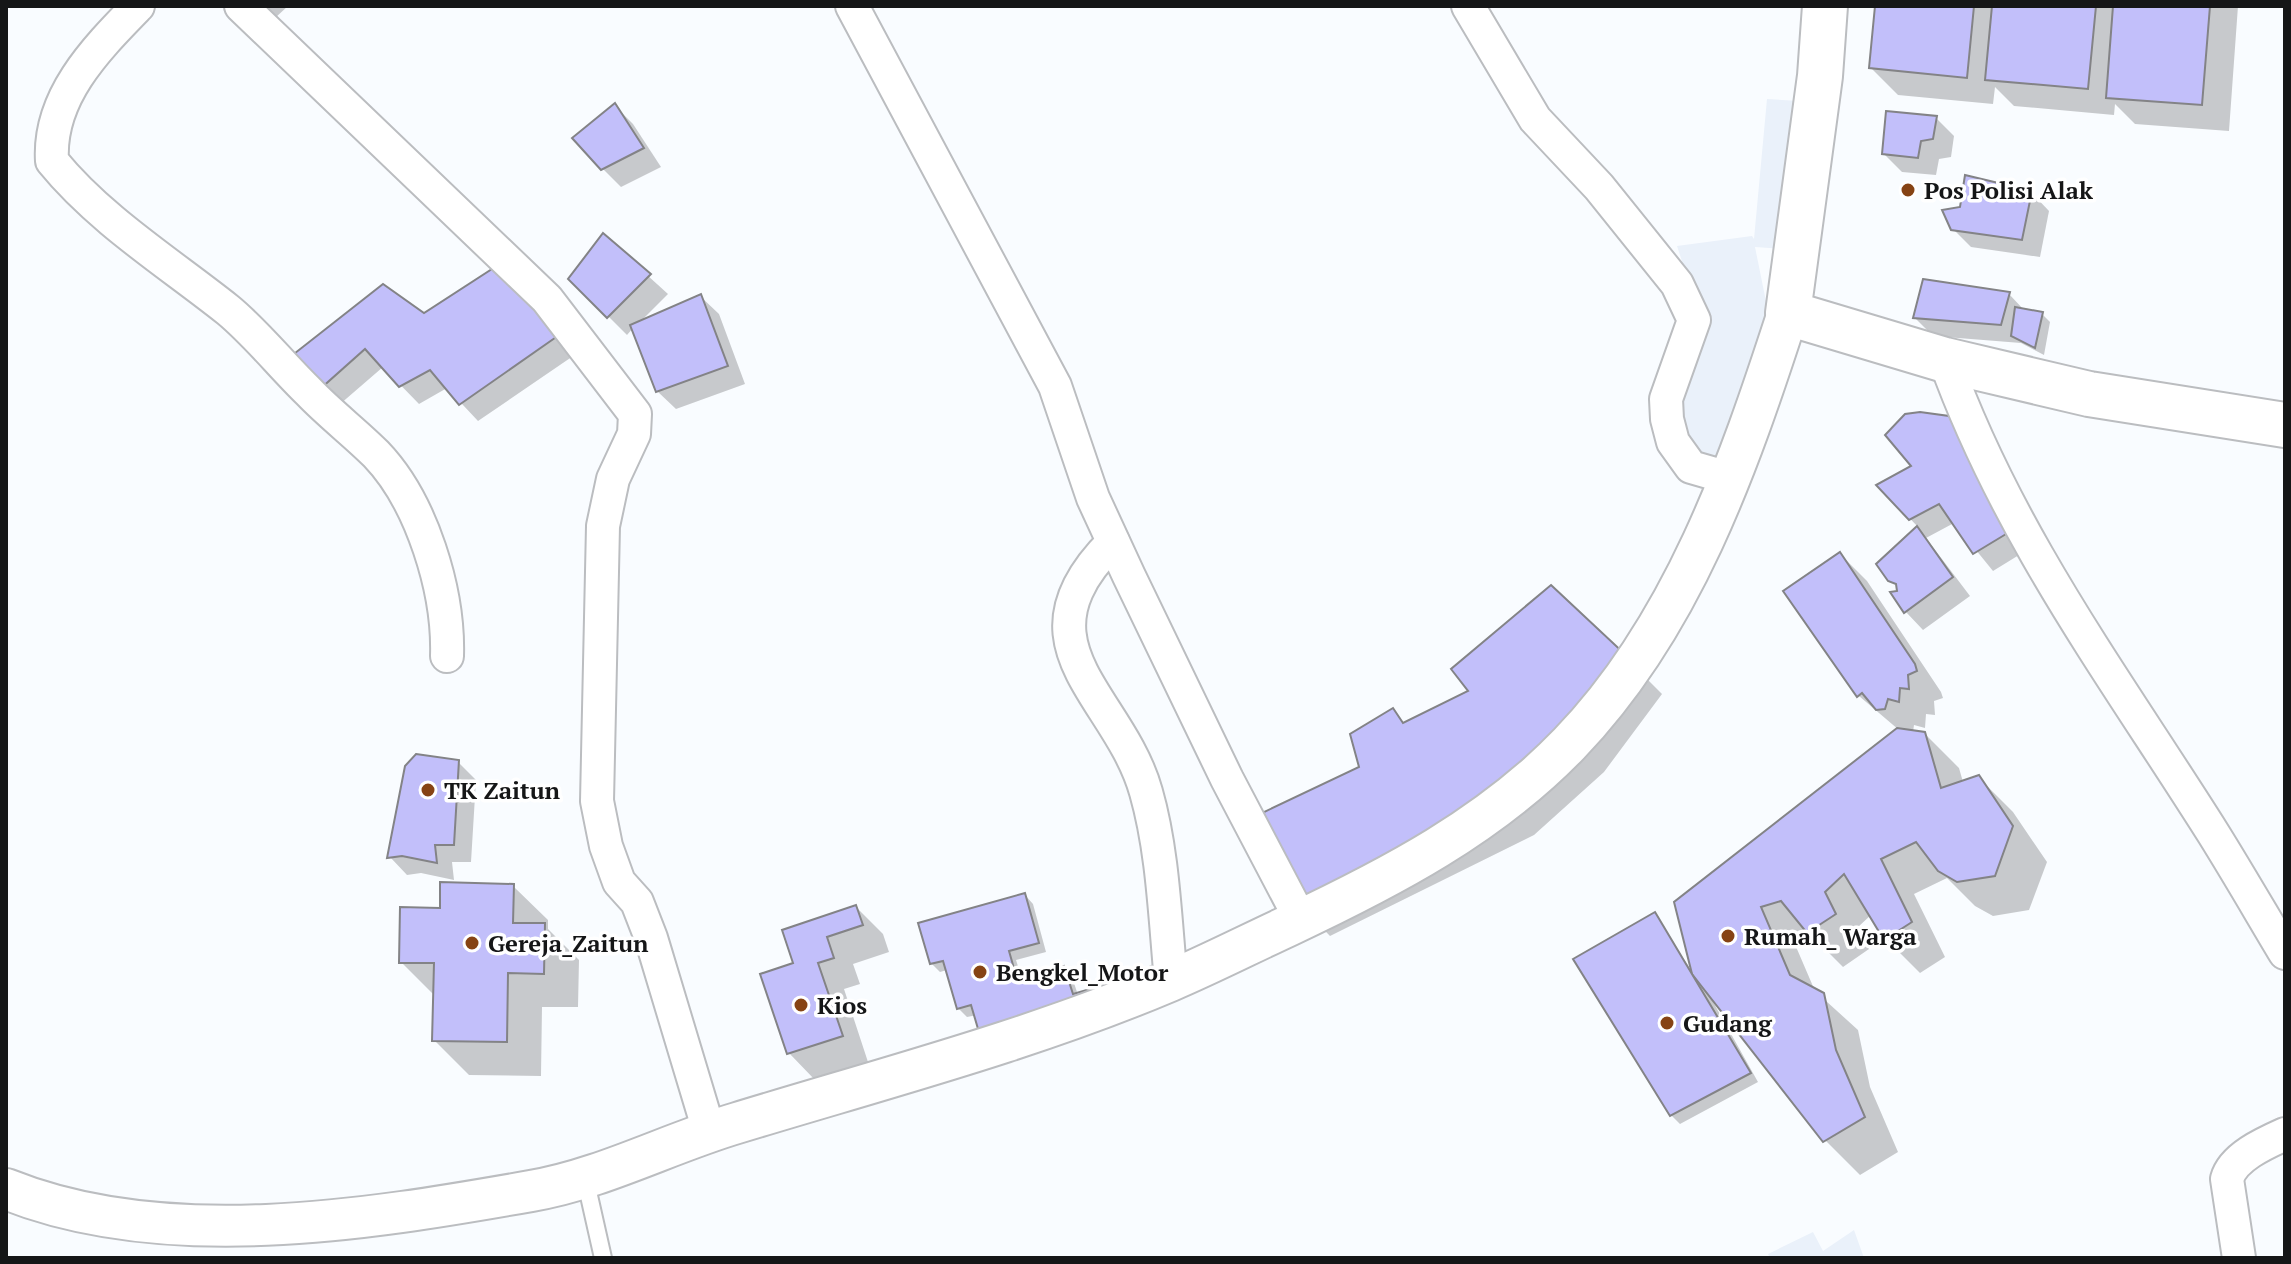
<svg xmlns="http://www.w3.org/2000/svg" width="2291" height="1264" font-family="'PT Serif',serif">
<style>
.built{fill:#eaf1fa}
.shadow{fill:#0003}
.building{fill:#c2bffa;stroke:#838386;stroke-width:2}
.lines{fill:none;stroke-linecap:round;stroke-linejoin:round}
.service-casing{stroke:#bbbdc0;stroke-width:20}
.minor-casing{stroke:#bbbdc0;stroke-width:36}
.tertiary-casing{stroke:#bbbdc0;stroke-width:44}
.trunk-casing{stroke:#bbbdc0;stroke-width:48}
.service{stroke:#fff;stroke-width:16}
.minor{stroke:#fff;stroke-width:32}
.tertiary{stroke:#fff;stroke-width:40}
.trunk{stroke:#fff;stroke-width:44}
.poi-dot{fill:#864314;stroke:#fff;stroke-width:3}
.labels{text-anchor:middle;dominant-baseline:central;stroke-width:7;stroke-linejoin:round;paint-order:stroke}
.poi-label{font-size:24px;font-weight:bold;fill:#151617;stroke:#fff;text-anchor:start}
</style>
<rect width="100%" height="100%" fill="#f9fcff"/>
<g class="built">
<polygon points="1767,99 1815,102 1797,250 1755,247 1772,331 1748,471 1695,467 1672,424 1675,377 1707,337 1677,246 1752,236 1754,239"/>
<polygon points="1854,1230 1864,1258 1770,1258 1768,1254 1813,1232 1823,1251"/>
</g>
<g class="shadow">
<polygon points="263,6 288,6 275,18"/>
<polygon points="1877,6 2238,6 2229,131 2135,124 2115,104 2114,115 2014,106 1995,87 1993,104 1898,95 1871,68"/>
<polygon points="615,106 633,124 661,167 621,187 603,169"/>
<polygon points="1936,118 1954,136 1951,157 1939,159 1936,175 1902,172 1884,154"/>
<polygon points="2031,192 2049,211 2040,257 1971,247 1953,229"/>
<polygon points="604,236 668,294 639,323 700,296 719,314 745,384 676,409 657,391 633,328 627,335 571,279"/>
<polygon points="492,271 579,352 478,421 447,388 419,404 383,367 339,405 293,357 424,316"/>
<polygon points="2009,294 2025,311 2042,314 2050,322 2044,355 2021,343 1933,336 1915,318"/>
<polygon points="1914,467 2032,547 1993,571 1954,523 1926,538 1970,596 1923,630 1906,612 1899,589 1879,564 1918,527 1879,486"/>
<polygon points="1840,554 1867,581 1941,692 1943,698 1934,701 1935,715 1926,714 1925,728 1914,725 1913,732 1924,733 1959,768 1963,782 1978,777 2013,812 2047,862 2029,910 1993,916 1975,906 1947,878 1914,894 1945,957 1920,973 1885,938 1871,915 1858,927 1869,949 1843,967 1812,936 1794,942 1815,991 1858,1030 1870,1087 1898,1152 1860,1175 1825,1140 1703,984 1758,1082 1680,1124 1671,1115 1655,915 1693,973 1899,730 1859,696 1786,592"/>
<polygon points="1627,659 1662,694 1604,772 1534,835 1330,936 1296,901 1392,711 1405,724 1471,691"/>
<polygon points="458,762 476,780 471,862 452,862 454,880 421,873 407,875 390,857"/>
<polygon points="513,886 548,920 548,929 579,960 578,1007 542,1007 541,1076 469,1075 434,1040 435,996 401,962 442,910"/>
<polygon points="1025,895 1033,904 1046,952 1016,960 1022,979 1064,968 1072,977 1078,995 967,1017 958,1008 947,970 940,972 931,963"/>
<polygon points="856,907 883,934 889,952 853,964 860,984 844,989 868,1062 815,1080 789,1053 796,964"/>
</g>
<g class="building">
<polygon points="1875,6 1974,6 1967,78 1869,68"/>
<polygon points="1992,6 2096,6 2088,89 1985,80"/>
<polygon points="2113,6 2210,6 2202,105 2106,98"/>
<polygon points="615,103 644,148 601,170 572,138"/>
<polygon points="1886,111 1937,116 1933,139 1921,141 1918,158 1882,154"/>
<polygon points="1965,175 2032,191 2022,240 1951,230 1942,210 1960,207"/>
<polygon points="603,233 651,274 607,318 568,279"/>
<polygon points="492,269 562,333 459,405 430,370 399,387 365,349 320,389 290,357 383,284 424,313"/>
<polygon points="1923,279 2010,292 2001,325 1913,318"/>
<polygon points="701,294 728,366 656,392 630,325"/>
<polygon points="2015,307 2043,312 2035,348 2011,336"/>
<polygon points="1920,412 1949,416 2016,528 1973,554 1939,504 1909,520 1876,485 1911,466 1885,435 1905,414"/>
<polygon points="1917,526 1953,577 1904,613 1890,592 1897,591 1896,584 1888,581 1876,564"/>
<polygon points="1840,552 1915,664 1917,671 1908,675 1909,689 1900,688 1899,702 1888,699 1885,709 1876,710 1862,693 1857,697 1783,591"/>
<polygon points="1551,585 1629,658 1499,801 1294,902 1262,813 1359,767 1350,734 1393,708 1403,723 1468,691 1451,669"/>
<polygon points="1897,728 1925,732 1941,788 1979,775 2013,826 1995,876 1957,882 1938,871 1916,842 1881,859 1912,922 1884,940 1844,874 1825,892 1836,914 1807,933 1781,901 1761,907 1790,975 1824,993 1836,1050 1865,1117 1823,1142 1692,974 1674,902"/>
<polygon points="416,754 459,760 454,845 435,845 437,863 402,856 387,858 405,766"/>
<polygon points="440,882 514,884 513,923 545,923 544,974 508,973 507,1042 432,1041 434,963 399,963 400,907 440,908"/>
<polygon points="1025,893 1039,943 1009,951 1017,979 1064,966 1073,994 1097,987 1102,1006 981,1039 971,1005 957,1009 943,961 930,964 918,923"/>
<polygon points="856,905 863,925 827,937 834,958 818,963 843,1036 787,1054 760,974 793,963 782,930"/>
<polygon points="1655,912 1751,1073 1670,1116 1573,959"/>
</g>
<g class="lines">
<g class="service-casing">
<polyline id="service" points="585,1178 603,1258"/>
</g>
<g class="minor-casing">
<g id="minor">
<path d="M138,6C96,49 48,97 52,161C100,220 169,263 228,310C257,334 282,366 309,392C330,414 355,433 376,454C422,502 449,591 447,656"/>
<polyline points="241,6 547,299 635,414 634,434 613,479 603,526 597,801 606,846 619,882 637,902 651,938 709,1131"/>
<polyline points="852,6 1055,386 1093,498 1129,576 1227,779 1301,920"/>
<polyline points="1468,6 1535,119 1599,187 1677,284 1694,320 1666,399 1667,419 1673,442 1691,467 1729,478"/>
<path d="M1945,360C2009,537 2114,676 2213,833C2238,873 2261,913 2285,953"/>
<path d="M1113,542C1009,645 1119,695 1146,792C1163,851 1165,919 1171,981"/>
<path d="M2239,1258L2227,1179C2233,1157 2265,1143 2285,1134"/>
</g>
</g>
<g class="tertiary-casing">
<path id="tertiary" d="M6,1189C165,1253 367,1220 531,1191C602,1179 669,1143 737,1123C881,1079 1031,1040 1170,981C1210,964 1249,944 1288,926C1390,878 1490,826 1569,744C1683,626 1738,467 1788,313"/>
</g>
<g class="trunk-casing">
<polyline id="trunk" points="1825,6 1820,76 1788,313 1945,360 2089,394 2285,425"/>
</g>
<use href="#service" class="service"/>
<use href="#minor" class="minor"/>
<use href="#tertiary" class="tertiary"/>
<use href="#trunk" class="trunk"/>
</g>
<g class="poi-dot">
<circle cx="1908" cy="190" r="8"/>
<circle cx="428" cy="790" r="8"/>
<circle cx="1728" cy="936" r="8"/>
<circle cx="472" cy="943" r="8"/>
<circle cx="980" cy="972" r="8"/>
<circle cx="801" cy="1005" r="8"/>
<circle cx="1667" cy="1023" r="8"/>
</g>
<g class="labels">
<g class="poi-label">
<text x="1924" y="190">Pos Polisi Alak</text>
<text x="444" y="790">TK Zaitun</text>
<text x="1744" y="936">Rumah_ Warga</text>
<text x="488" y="943">Gereja_Zaitun</text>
<text x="996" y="972">Bengkel_Motor</text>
<text x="817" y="1005">Kios</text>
<text x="1683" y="1023">Gudang</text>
</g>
</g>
<rect width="2291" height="1264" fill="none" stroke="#151617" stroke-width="16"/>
</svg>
